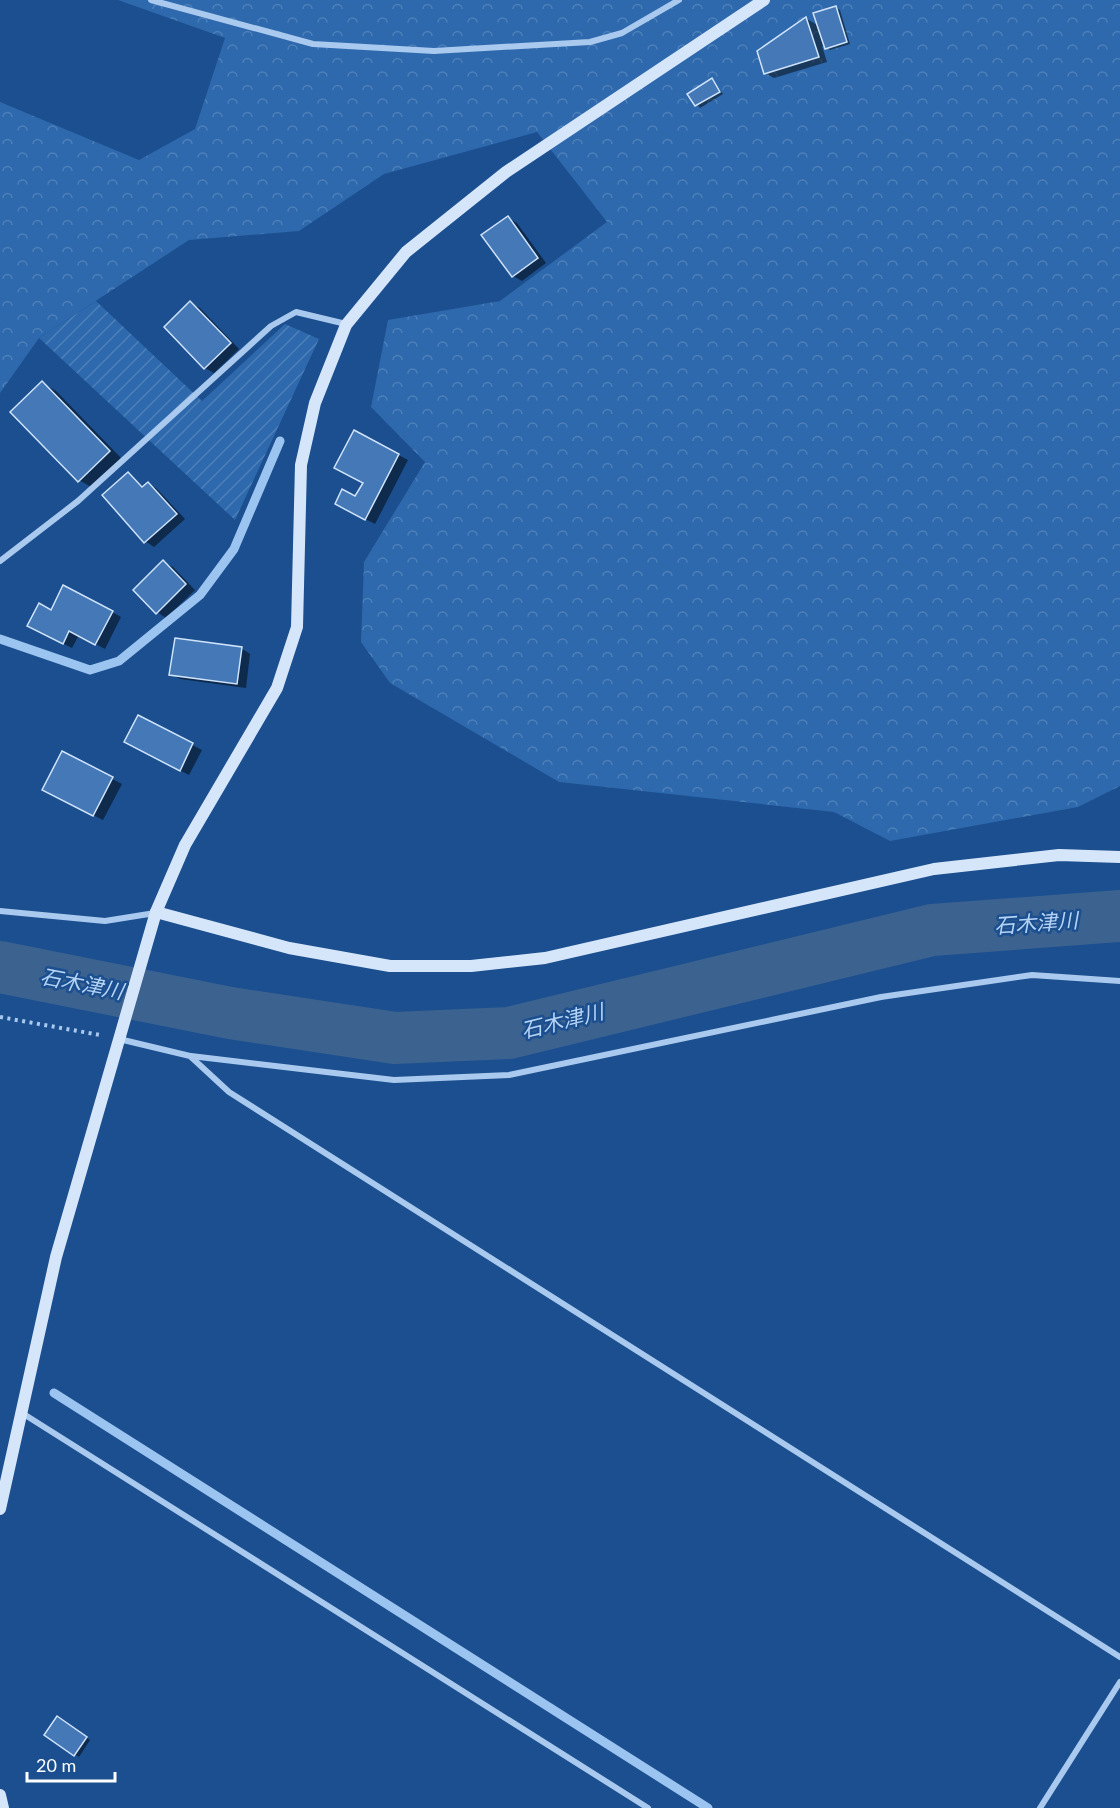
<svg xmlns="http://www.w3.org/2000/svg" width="1120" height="1808" font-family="Lato,'Noto Sans JP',sans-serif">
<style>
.forest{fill:url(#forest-crowns)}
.garden{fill:url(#garden-furrows)}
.shadow{fill:#0007}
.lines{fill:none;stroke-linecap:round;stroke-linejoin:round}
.stream{stroke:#9cc4f0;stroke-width:9}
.river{stroke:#3c6290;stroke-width:52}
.building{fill:#4478b7;stroke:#cfe3fa;stroke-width:1.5}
.path{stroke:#a9c9ee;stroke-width:4;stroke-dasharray:3 4.5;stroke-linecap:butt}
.street{stroke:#a9c9ee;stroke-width:6}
.secondary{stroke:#d6e6fa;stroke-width:12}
.labels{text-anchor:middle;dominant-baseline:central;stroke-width:5;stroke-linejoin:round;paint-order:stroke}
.water-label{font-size:21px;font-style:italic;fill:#b5d3f5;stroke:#1b4f8f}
</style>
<defs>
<pattern id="forest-crowns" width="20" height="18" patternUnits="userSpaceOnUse" patternTransform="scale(1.5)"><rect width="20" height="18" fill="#2e69ad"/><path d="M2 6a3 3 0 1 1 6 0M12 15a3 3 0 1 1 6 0" fill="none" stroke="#4d80b9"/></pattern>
<pattern id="garden-furrows" width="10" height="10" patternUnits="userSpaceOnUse" patternTransform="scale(1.5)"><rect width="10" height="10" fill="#2e69ad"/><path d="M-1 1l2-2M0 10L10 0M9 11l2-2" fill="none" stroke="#4d80b9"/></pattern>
</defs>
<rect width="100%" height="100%" fill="#1b4f8f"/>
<polygon class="forest" points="118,0 1120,0 1120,786 1078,807 890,841 834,812 559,782 390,683 361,642 364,562 425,462 371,407 388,320 500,301 607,222 537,132 384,174 299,231 189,240 39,338 0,393 0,102 139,160 195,129 225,38"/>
<polygon class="garden" points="96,301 202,401 285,324 319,339 235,520 39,338"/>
<g class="shadow">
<polygon points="835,7 840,10 850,44 830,50 822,46 827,62 774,78 765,73 758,52 807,19 819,26"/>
<polygon points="712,80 723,94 700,108 689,94"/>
<polygon points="508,218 517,223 546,263 522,281 513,276"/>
<polygon points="190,303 200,308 239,349 214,373 205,368"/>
<polygon points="42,383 56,391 123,460 93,488 79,480"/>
<polygon points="355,432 408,460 375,524 346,509 356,498 364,483"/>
<polygon points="128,473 144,487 148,483 157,489 185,519 154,547 145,541"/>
<polygon points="163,562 173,567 195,590 166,618 157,612"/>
<polygon points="112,612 121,617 105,649 79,635 72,648 38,631"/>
<polygon points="241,648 250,654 246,688 180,679 171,674"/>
<polygon points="139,717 202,750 189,775 135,747"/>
<polygon points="62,753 122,784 103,820 53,795"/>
<polygon points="62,1720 90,1740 79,1757 46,1735"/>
</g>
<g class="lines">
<g class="stream">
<polyline points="0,639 90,670 119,661 200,595 234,549 280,441"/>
<polyline points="54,1393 708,1808"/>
</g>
<polyline class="river" points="0,967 230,1013 395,1038 509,1033 932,930 1120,916"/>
</g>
<g class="building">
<polygon points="836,6 847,42 825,49 813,13"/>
<polygon points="806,17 819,57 764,74 757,51"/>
<polygon points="712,78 720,92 695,106 687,94"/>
<polygon points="508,216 538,258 512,277 481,235"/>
<polygon points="190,301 231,343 204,369 164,327"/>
<polygon points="42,381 110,451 78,482 10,412"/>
<polygon points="354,430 399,454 365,520 335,504 342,489 355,496 363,483 334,468"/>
<polygon points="128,472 142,487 148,482 177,514 144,543 102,495"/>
<polygon points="163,560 186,584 156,614 133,590"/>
<polygon points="63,585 113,611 95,645 69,631 63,644 27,626 39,603 51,610"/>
<polygon points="175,638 242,647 237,684 169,675"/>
<polygon points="138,715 193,743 180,771 124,742"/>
<polygon points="62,751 113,777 93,816 42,790"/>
<polygon points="57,1716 87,1737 74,1756 44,1735"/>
</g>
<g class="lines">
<polyline class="path" points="0,1017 100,1035"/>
<g class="street">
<polyline points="151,0 313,44 434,51 590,42 622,33 679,0"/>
<polyline points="0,561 78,501 271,326 296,312 346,324"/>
<polyline points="0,911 105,921 155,913"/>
<polyline points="119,1039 190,1056 229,1092 1120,1657"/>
<polyline points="191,1056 394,1080 509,1075 881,997 1032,975 1120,981"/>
<polyline points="22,1413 648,1808"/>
<polyline points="1040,1808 1120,1682"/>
</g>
<g class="secondary">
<polyline points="156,912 289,948 390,966 471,966 545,958 934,869 1059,855 1120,857"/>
<polyline points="0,1509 56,1257 156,912 185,845 277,688 297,627 301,465 315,403 346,325 406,252 506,172 764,0"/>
<polyline points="0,1795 3,1808"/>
</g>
</g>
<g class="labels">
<g class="water-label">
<text transform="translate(1036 922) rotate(-4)">石木津川</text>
<text transform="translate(82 983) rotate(11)">石木津川</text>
<text transform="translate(562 1020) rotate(-14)">石木津川</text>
</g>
</g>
<path d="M27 1772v9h88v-9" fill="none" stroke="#ffffff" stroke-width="3"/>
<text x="36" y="1772" font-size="18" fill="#ffffff" stroke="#1b4f8f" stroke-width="4.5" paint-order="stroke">20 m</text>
</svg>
